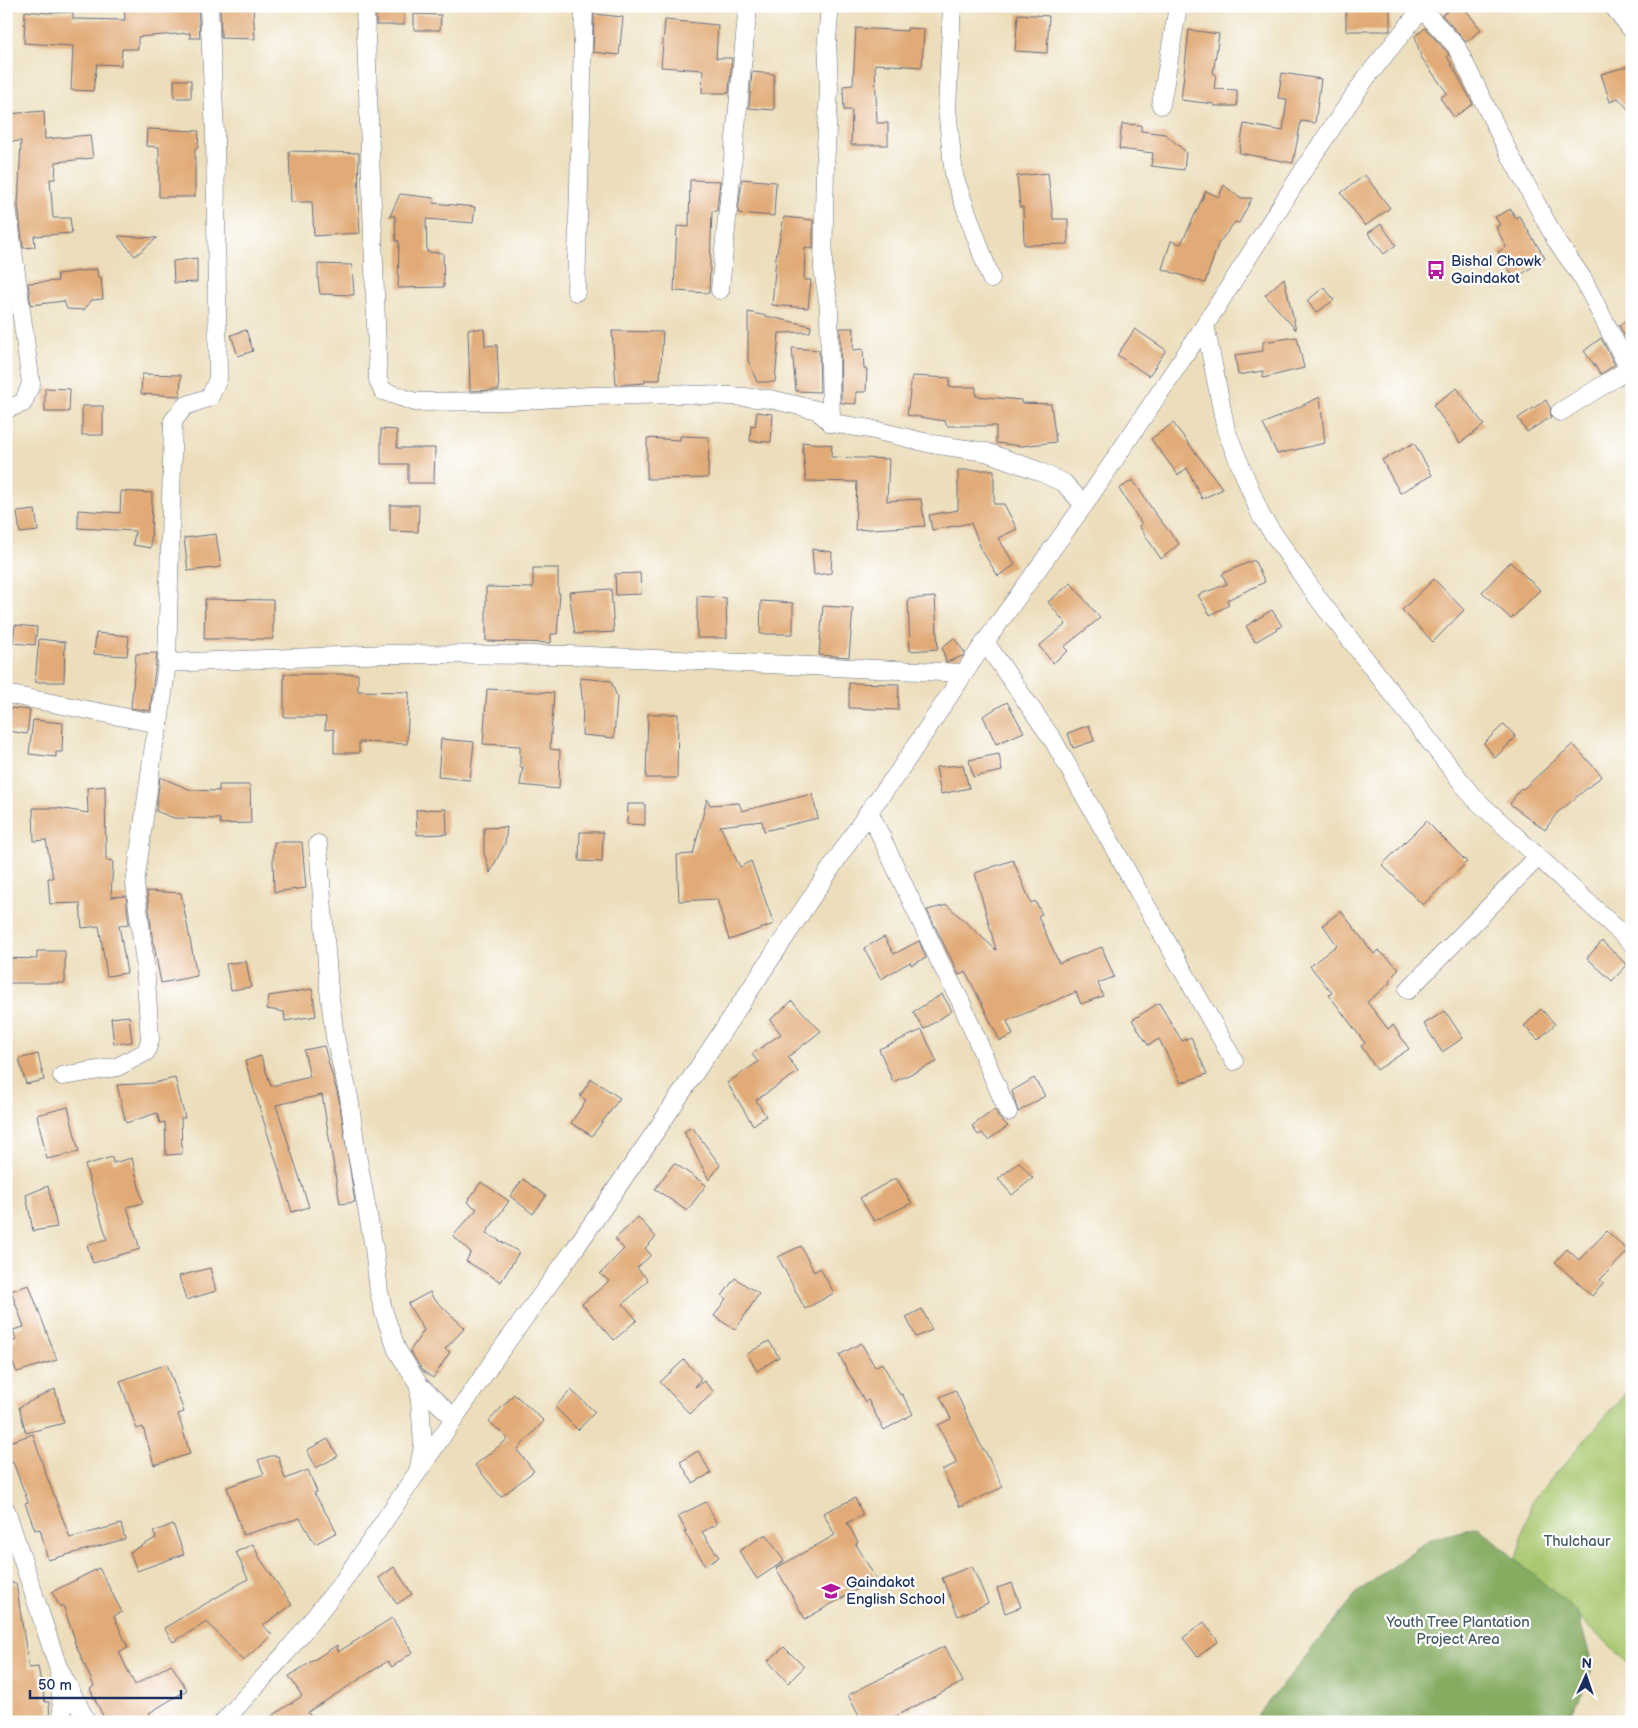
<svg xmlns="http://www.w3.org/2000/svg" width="1638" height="1728" font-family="'Balsamiq Sans',sans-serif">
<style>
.green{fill:#a9c86f;stroke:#627c66}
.forest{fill:#86ac62;stroke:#506e60}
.building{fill:#e1aa76}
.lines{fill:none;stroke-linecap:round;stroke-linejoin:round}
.minor-casing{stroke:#646c7f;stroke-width:19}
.minor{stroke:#fff;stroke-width:18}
.labels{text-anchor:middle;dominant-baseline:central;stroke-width:4.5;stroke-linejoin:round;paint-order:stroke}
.poi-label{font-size:15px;fill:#1b2f5e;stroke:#fff;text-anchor:start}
.park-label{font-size:15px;fill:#465d63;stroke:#fff}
</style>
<rect width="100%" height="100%" fill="#fff"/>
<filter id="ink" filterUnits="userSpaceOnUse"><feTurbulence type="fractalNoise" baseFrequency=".02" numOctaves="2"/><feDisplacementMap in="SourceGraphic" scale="10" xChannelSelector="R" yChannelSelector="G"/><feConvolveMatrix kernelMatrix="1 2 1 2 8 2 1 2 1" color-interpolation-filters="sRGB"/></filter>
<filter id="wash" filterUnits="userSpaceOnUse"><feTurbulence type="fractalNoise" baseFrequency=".0096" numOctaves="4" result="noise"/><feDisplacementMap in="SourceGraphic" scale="20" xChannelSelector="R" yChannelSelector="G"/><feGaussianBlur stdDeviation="1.12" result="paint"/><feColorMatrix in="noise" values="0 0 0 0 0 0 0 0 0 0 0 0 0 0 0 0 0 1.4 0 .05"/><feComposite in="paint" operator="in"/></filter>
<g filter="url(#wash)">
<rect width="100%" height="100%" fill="#ecdebb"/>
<polygon class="green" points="1632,1386 1632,1667 1516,1559 1532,1501"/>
<polygon class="forest" points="1478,1527 1577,1612 1593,1667 1568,1722 1252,1722 1359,1591 1428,1540"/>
<g id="blocks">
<g class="building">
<polygon points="124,6 198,6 200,38 190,38 190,33 138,37 138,49 122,49 121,65 97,64 93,91 71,90 73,46 24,43 25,11 48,13 73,12 73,19 125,20"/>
<polygon points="220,6 253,6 255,39 221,38"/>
<rect x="376" y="6" width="28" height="19"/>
<rect x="1346" y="6" width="44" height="25"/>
<polygon points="1455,6 1463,6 1481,30 1466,42 1442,15"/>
<polygon points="414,14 441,15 440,30 414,30"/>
<polygon points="594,14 623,17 619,55 593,52"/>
<polygon points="1018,14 1049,16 1047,53 1015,51"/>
<polygon points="665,20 718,25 716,58 732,58 729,93 702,93 703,70 661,67"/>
<polygon points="856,28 907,31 907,28 924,29 922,67 875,64 877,123 888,123 888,145 851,145 852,110 844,110 843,86 853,85"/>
<polygon points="1425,28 1447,52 1449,55 1447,56 1473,104 1454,117 1440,98 1447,93 1421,57 1415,36"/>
<polygon points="1189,30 1219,34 1213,74 1216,74 1214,89 1237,90 1237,106 1214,106 1214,104 1181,100"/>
<polygon points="1632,65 1632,113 1618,98 1610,102 1601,74"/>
<polygon points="752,72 774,74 774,110 749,108"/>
<polygon points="1282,73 1321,79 1315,123 1301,121 1293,163 1239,153 1244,124 1283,131 1287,99 1278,98"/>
<rect x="174" y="80" width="17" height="18"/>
<polygon points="44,111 45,139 90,135 93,158 56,162 55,179 50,179 53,218 70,218 72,233 34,236 35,247 23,248 18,205 21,141 8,142 7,114"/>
<polygon points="1122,124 1141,125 1141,131 1165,134 1186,152 1184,170 1151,166 1153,153 1119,149"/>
<polygon points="147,129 199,131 198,148 195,148 195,197 159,197 159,147 146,146"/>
<polygon points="289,151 359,153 358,199 360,233 314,236 312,202 291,202"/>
<polygon points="1048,173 1053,219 1068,219 1068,244 1024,245 1023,207 1020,208 1017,176"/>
<polygon points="1365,175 1390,208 1365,226 1341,193"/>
<polygon points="742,179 776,182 774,216 738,213"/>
<polygon points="690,180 720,181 717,211 712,211 709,293 674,291 677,226 689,227"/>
<polygon points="1224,185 1240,198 1252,198 1239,223 1235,222 1218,244 1205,283 1162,269 1171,241 1181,244 1206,191 1219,197"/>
<polygon points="400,194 434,198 433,203 475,207 473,223 426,219 427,252 443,253 444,287 398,288 399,241 396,241 395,216 390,216"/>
<polygon points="1511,209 1515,218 1519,216 1545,258 1515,279 1498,252 1506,247 1496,227 1500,225 1495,217"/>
<polygon points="784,217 813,220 813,249 805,247 804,280 811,280 808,308 772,305 776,257"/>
<polygon points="1381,224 1396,245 1384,254 1368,233"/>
<polygon points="118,236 157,238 135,256"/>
<polygon points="197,258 197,282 174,283 173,261"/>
<polygon points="318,264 352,265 354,295 320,294 318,280"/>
<polygon points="97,269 98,278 101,277 103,299 92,300 84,310 67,309 64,301 31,305 28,283 58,281 57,274"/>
<polygon points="1284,278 1296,330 1265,295"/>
<polygon points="1324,287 1334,300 1316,313 1307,301"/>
<polygon points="748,312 811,326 810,332 779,333 775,382 757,382 748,360"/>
<polygon points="1632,316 1632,351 1619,325"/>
<polygon points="840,328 854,328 853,350 863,349 864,369 867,369 866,392 856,392 856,404 841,403"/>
<polygon points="468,329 484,329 485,346 497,345 499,390 470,391"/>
<polygon points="1135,329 1166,350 1149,376 1117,355"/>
<polygon points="246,330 253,351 238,356 231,335"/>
<polygon points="612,331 663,332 660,380 645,380 645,383 616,385"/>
<polygon points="1297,337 1304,368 1263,378 1263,371 1238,375 1235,355 1263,351 1263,342"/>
<polygon points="1601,338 1615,365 1601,374 1584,351"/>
<polygon points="792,348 819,350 820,392 796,391"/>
<polygon points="142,374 181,375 180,396 141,394"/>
<polygon points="912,376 950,378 949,387 976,387 976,396 1021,400 1021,403 1051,404 1056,442 1022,446 996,443 996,426 947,426 945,421 907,415"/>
<polygon points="45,388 70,389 69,412 45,412"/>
<polygon points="1457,388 1484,425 1460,443 1433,405"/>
<polygon points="1320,397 1325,443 1277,454 1263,424"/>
<polygon points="1546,400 1550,408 1551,417 1527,432 1518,418"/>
<rect x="82" y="406" width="21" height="29"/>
<polygon points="757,412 773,414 771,442 750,441 751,425 755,426"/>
<polygon points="1173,423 1174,424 1223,489 1202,499 1187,468 1178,475 1151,439"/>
<polygon points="381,429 397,430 397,448 435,448 434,483 408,483 408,464 381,464"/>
<polygon points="680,436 709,437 708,478 647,479 647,438 680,440"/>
<polygon points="802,442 832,445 831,457 889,459 887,501 921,499 925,526 855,530 857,482 806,481"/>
<polygon points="1414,443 1432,475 1400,493 1382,460"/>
<polygon points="958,470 994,470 994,504 1004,504 1017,529 998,538 1015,565 998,576 982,551 971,523 932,530 929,515 958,510"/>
<polygon points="1133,480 1154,512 1179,544 1161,559 1139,526 1142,524 1119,489"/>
<polygon points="121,491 152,493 151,548 133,545 135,531 78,528 78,510 120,513"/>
<polygon points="390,505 419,505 418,532 390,531"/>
<polygon points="35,510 38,531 20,533 17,512"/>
<polygon points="216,534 221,567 188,571 184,538"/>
<polygon points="812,549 832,552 831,573 814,575"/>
<polygon points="1254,560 1265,582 1227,600 1229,605 1210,615 1198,595 1227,584 1222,574"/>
<polygon points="1510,562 1540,590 1511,619 1482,592"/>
<polygon points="533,568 558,568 558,593 560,593 557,634 551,634 551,643 486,641 486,587 533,588"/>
<polygon points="640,573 641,594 616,595 615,574"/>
<polygon points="1434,579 1464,610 1433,642 1402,610"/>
<polygon points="1071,583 1100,618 1064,647 1068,651 1053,663 1039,646 1066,624 1048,602"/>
<polygon points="611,589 614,632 575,634 569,592"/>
<polygon points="697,596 726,598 727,638 697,638"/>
<polygon points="935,597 938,649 910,651 908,599"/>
<polygon points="205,599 273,600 273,639 204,639"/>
<polygon points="761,601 793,603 793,634 760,634"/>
<polygon points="823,606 853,608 849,657 819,655"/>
<polygon points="1272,610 1282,626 1255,642 1246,626"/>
<polygon points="15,625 37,627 35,645 13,643"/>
<polygon points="96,633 129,636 127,656 94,654"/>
<polygon points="954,638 965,653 963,656 946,662 942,647"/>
<polygon points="39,639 65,642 64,682 35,682"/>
<polygon points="157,653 150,711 131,708 136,654"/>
<polygon points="284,674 358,674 358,691 409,692 407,744 359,742 359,753 334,753 334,729 325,730 326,717 284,717"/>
<polygon points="580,678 611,681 617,697 614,738 582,735 583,705"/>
<polygon points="849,683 899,684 898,710 849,708"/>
<polygon points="487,689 554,693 550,749 560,750 559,789 520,785 523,767 520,767 520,746 483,744"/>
<polygon points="1007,702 1024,732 996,744 983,716"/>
<polygon points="11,708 30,710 27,734 8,731"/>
<polygon points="648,714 678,714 677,778 646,778"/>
<polygon points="33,720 63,723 62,752 56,752 56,757 29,754"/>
<polygon points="1504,724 1516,737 1495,758 1484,743"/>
<polygon points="1089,725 1094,741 1073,748 1068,733"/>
<polygon points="441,739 474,742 470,780 438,777"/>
<polygon points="1573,744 1602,776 1556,814 1545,830 1510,804 1521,788 1523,789"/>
<polygon points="999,754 1002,771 973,777 969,760"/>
<polygon points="963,765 969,788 941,794 936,767"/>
<polygon points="160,777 191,790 219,791 219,785 250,785 251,823 220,824 220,819 174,818 156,811"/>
<polygon points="105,786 106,860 113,861 111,897 126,896 129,924 119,925 127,973 107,976 99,926 82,928 80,903 50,904 48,878 53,878 46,840 34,841 33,808 58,808 88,813 87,788"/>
<polygon points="812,794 818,818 764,831 762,821 720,826 740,867 751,861 774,924 729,940 717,899 679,901 677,855 693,854 707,799 710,805 739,803 742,811"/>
<polygon points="628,804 645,804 645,825 627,824"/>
<polygon points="446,809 447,834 417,835 416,810"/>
<polygon points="1426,821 1467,862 1423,905 1382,865"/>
<polygon points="507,827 505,843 490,873 484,853 484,828"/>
<polygon points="580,832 603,832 602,862 579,861"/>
<polygon points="274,842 302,842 306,888 274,892 273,860"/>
<polygon points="1013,860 1031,903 1035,901 1042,914 1038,916 1059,963 1102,947 1114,977 1098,983 1103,996 1081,1004 1076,992 1007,1021 1013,1035 1000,1041 966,972 959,975 927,910 947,905 996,950 975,873"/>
<polygon points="147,891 181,893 197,976 161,983 152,935"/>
<polygon points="1341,911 1374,954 1378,950 1399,968 1389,981 1390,983 1367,1002 1388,1029 1393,1025 1409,1049 1377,1070 1361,1046 1365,1043 1329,995 1332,993 1310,966 1337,945 1323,925"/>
<polygon points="884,937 894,954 919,941 926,958 911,965 910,962 881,979 864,948"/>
<polygon points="1602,941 1627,965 1612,981 1587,958"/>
<polygon points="37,951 65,951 65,983 6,983 6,958 37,959"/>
<polygon points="246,961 251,987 231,990 226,964"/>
<polygon points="312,989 316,1016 285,1021 284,1012 267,1009 269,996"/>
<polygon points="942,994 952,1011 924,1029 913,1012"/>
<polygon points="792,1001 821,1031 788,1057 798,1072 756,1100 766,1116 753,1125 727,1083 758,1062 752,1054 781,1034 770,1020"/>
<polygon points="1159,1003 1182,1041 1191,1037 1207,1074 1181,1083 1159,1039 1148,1045 1132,1020"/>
<polygon points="1541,1009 1555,1024 1538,1040 1524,1026"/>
<polygon points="1445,1011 1463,1038 1442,1052 1424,1024"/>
<polygon points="129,1016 132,1042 114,1044 111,1018"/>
<polygon points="922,1030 937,1062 893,1082 879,1049"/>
<polygon points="324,1046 339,1099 355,1202 340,1204 322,1095 276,1105 309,1207 292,1212 245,1061 261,1056 271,1086 310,1077 304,1050"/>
<polygon points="38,1054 44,1080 26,1084 19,1059"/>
<polygon points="175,1078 185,1118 181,1118 182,1154 166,1155 165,1122 160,1123 157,1113 126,1123 117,1085 154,1083"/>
<polygon points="1034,1078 1045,1096 1018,1112 1012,1091"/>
<polygon points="591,1079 620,1098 592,1136 571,1123 586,1100 580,1096"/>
<polygon points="68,1107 79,1152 47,1159 37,1115"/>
<polygon points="995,1109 998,1117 1008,1126 988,1140 982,1133 978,1135 972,1126"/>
<polygon points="692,1127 720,1165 709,1180 684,1132"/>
<polygon points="112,1157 113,1163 132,1158 143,1203 127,1207 140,1249 93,1263 87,1245 107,1239 85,1165"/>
<polygon points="1019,1162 1033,1178 1012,1195 998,1179"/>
<polygon points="674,1163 706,1185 687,1211 655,1189"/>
<polygon points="896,1178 912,1203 874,1221 860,1198"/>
<polygon points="523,1179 546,1196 533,1214 510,1196"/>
<polygon points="481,1182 509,1201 486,1233 519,1252 501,1282 466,1261 471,1252 453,1236 477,1209 467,1202"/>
<polygon points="48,1186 57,1227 33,1231 26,1195"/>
<polygon points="638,1217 656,1237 645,1248 651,1255 637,1268 648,1280 623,1304 637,1320 614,1340 582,1304 609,1281 600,1274 624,1249 615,1239"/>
<polygon points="1607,1231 1628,1251 1600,1280 1604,1283 1592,1296 1555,1262 1567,1249 1579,1260"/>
<polygon points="801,1246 814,1272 820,1268 834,1293 805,1309 778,1257"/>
<polygon points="210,1268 216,1291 186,1300 179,1276"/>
<polygon points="735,1278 759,1294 735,1330 714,1316 726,1299 722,1296"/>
<polygon points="29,1285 57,1360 17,1372 6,1348 6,1344 16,1340 13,1330 24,1327 11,1291"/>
<polygon points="430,1292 433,1298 465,1328 445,1349 450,1352 433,1378 423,1371 410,1351 424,1330 408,1304"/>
<polygon points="922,1309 932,1330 916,1337 906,1317"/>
<polygon points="769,1341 779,1357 757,1371 747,1354"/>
<polygon points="861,1343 875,1367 882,1363 900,1395 902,1394 913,1414 884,1430 868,1400 865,1402 839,1355"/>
<polygon points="684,1360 701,1378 695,1387 704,1381 714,1392 690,1414 660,1382"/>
<polygon points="167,1364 184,1412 178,1414 190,1454 154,1465 143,1427 137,1429 120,1381"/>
<polygon points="55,1389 64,1423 26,1433 19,1407"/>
<polygon points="571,1390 595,1412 578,1430 555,1407"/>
<polygon points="955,1390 983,1450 984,1449 1003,1487 960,1507 942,1470 957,1463 938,1425 951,1419 940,1397"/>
<polygon points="514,1394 544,1421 517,1450 534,1471 501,1497 475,1465 508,1439 489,1421"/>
<polygon points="33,1434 44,1469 70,1538 121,1524 125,1539 48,1560 40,1529 35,1530 25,1503 28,1502 13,1462 6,1464 6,1443"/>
<polygon points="328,1439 338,1456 316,1468 307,1450"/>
<polygon points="698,1451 711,1473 693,1483 680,1462"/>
<polygon points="271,1456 278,1456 285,1479 308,1470 317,1492 314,1493 337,1532 315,1544 300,1518 243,1535 227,1487 264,1474 258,1460"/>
<polygon points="855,1498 863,1515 847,1523 858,1542 856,1544 876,1579 805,1619 776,1568 835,1535 823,1513"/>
<polygon points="706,1502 717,1524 702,1532 719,1557 706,1566 684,1532 686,1531 678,1516"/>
<polygon points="173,1524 184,1554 137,1571 130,1552 156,1538 153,1532"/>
<polygon points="766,1534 784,1561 757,1579 739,1551"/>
<polygon points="253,1544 259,1557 292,1605 263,1625 272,1635 243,1661 207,1622 173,1642 164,1628 248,1579 236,1552"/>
<polygon points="972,1566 988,1603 958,1616 942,1578"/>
<polygon points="394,1567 412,1594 397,1604 379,1578"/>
<polygon points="99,1568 122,1612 114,1616 128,1648 119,1652 135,1685 171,1664 187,1690 149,1713 154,1722 106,1722 90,1689 94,1686 74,1641 75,1640 63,1605 60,1607 52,1592"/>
<polygon points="6,1583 16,1583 29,1668 38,1667 45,1702 49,1702 50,1722 6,1722 6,1669 10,1669 6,1642"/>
<polygon points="1012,1583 1021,1607 1005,1613 997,1588"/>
<polygon points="392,1618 413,1652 392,1667 388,1661 308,1712 314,1722 263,1722 302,1696 289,1676 337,1645 338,1652"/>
<polygon points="1204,1622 1218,1641 1198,1657 1183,1638"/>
<polygon points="945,1646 963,1682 884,1722 862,1722 848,1695"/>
<polygon points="784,1647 804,1667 788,1683 768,1661"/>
</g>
</g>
</g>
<g filter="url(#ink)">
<use href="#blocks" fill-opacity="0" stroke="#646c7f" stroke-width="1"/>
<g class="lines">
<g class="minor-casing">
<g id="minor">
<polyline points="365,6 378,380 383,391 415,402 507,401 590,396 676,394 731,396 770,399 817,410 831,423 870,429 932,444 986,452 1036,470 1064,483 1084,505"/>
<polyline points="830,6 827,38 829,89 825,168 823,269 829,307 831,423"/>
<polyline points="952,6 947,109 954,176 991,279"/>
<polyline points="1613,6 1632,30"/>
<polyline points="1422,9 1456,46 1510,155 1556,240 1583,279 1629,369 1560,412"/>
<polyline points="1161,105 1178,6"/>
<polyline points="6,199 31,384 23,403 6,409"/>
<polyline points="720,290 748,6"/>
<polyline points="576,292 584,6"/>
<polyline points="1205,325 1226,430 1261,516 1320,601 1474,798 1632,943"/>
<polyline points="985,642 1053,740 1234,1061"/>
<polyline points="167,663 173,421 185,406 210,397 218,379 215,134 209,6"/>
<polyline points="6,694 159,724"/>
<polyline points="869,811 940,962 960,1000 1008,1112"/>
<polyline points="318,844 329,990 335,1037 349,1097 356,1149 374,1248 379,1292 384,1313 397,1350 419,1385 455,1419"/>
<polyline points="1408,990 1538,857"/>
<polyline points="62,1076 117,1067 146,1052 150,1040 145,964 135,884 154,745 159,724 167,663 386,654 569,655 964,673"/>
<polyline points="419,1467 423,1446 419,1385"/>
<polyline points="6,1510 58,1667 87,1722"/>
<polyline points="59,1675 63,1722"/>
<polyline points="223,1722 285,1654 342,1583 498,1354 574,1250 664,1119 869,811 897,774 985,642 1084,505 1205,325 1310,160 1366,78 1424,6"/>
</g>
</g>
<use href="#minor" class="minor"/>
</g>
</g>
<defs>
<g id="bus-bare" transform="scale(1.5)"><path d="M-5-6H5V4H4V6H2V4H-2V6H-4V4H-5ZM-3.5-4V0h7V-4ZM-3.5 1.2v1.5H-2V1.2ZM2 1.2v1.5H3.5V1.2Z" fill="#b5179e" stroke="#fff" stroke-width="2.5" paint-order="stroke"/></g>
<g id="school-bare" transform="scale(1.5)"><path d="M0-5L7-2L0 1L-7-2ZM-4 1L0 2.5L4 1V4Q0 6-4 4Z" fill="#b5179e" stroke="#fff" stroke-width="2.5" paint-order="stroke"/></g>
</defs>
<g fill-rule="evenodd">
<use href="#bus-bare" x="1436" y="270"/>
<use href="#school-bare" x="831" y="1591"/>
</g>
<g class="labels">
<g class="poi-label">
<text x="1451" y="261">Bishal Chowk<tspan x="1451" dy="17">Gaindakot</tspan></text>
<text x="846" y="1582">Gaindakot<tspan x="846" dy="17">English School</tspan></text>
</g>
<g class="park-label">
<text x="1577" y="1541">Thulchaur</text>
<text x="1458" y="1622">Youth Tree Plantation<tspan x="1458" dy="17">Project Area</tspan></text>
</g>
</g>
<rect width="1638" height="1728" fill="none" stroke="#fff" stroke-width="25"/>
<g transform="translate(1586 1676) rotate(3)" stroke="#ffffff" stroke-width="4" paint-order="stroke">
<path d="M0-4L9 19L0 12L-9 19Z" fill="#1b2f5e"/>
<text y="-8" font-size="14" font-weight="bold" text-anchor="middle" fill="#1b2f5e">N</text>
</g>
<path d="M30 1690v8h151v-8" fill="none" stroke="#1b2f5e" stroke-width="2.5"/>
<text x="38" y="1690" font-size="15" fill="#1b2f5e" stroke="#ffffff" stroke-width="4" paint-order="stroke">50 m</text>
</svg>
